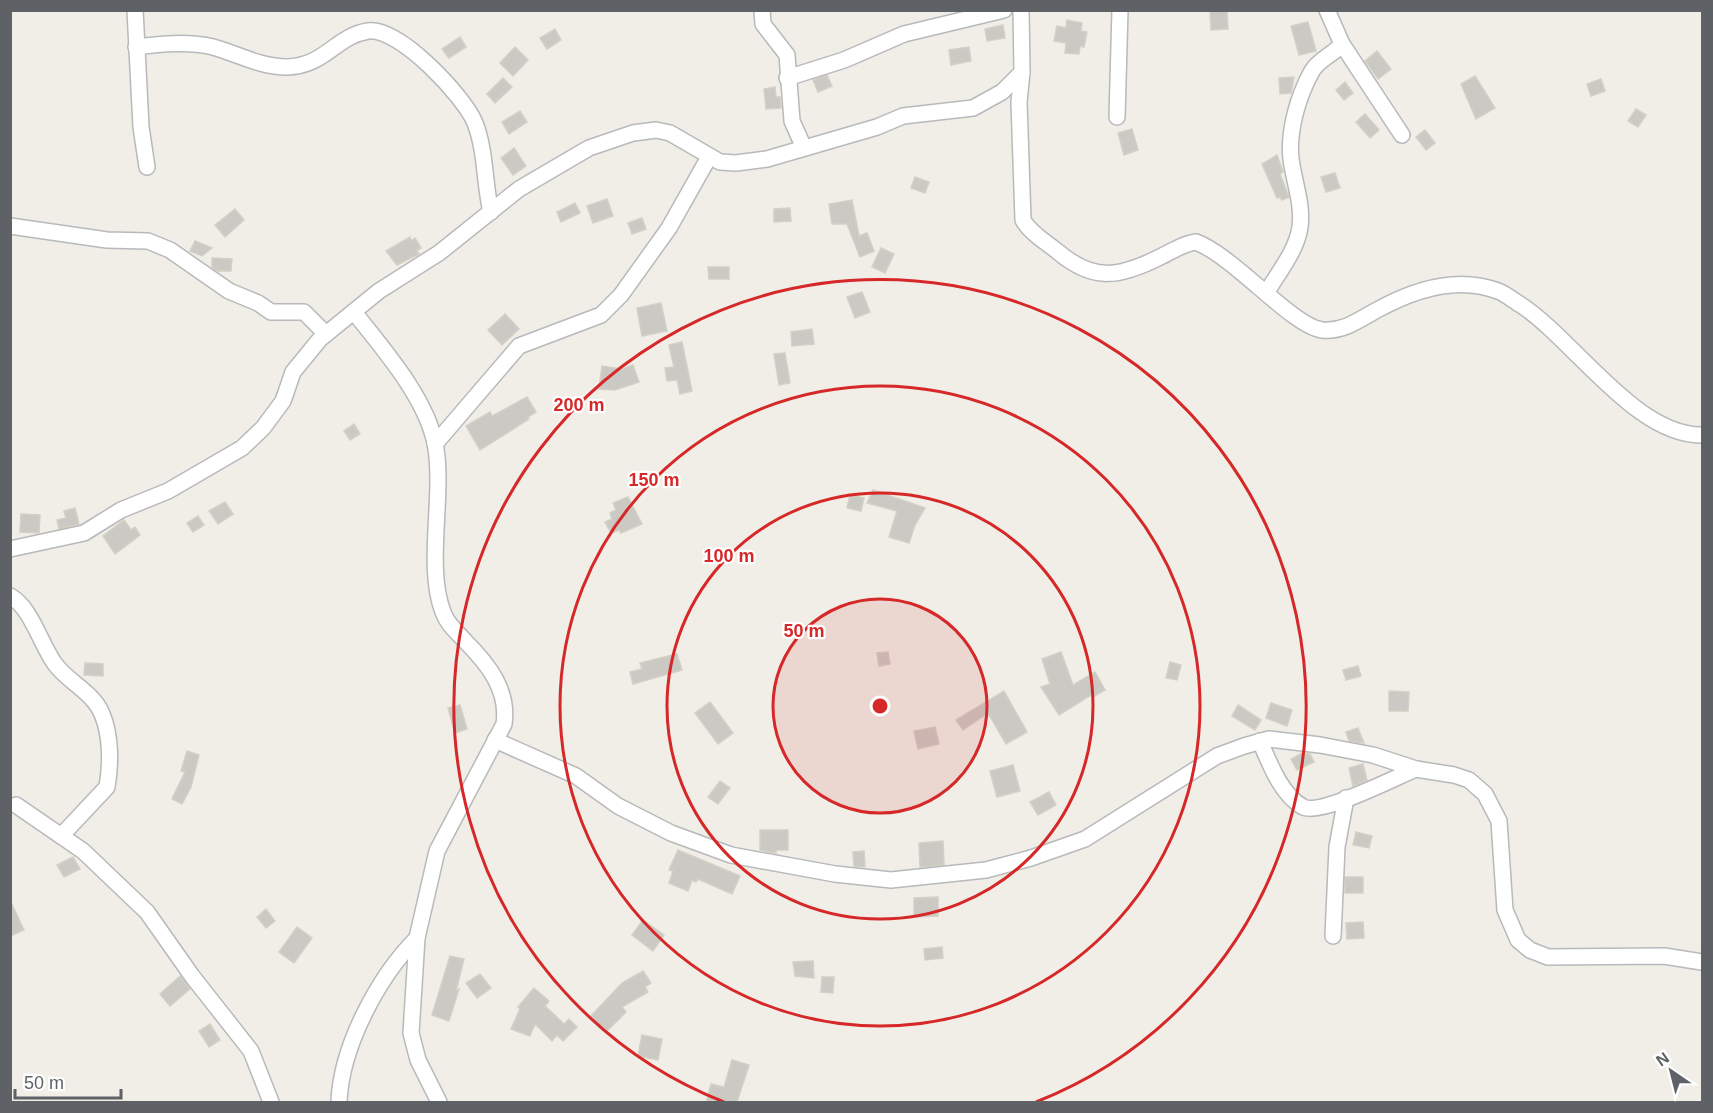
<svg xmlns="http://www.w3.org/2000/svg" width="1713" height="1113" font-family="Helvetica,sans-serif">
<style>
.building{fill:#cbc9c4;stroke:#d4d0c5;stroke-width:1.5}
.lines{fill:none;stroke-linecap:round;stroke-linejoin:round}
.minor-casing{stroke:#b7b9bc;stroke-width:18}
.minor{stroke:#fff;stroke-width:15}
.ring{fill:none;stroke:#d62828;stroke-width:3}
.centre{fill:#d62828;stroke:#fff;stroke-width:3}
.ring-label{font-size:18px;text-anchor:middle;font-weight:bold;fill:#d62828;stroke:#fff;stroke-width:4.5;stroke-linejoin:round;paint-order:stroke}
</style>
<rect width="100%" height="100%" fill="#f0eee7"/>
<g class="building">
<polygon points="1210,10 1227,10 1228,29 1211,30"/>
<polygon points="1067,20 1082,23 1081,31 1087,32 1084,47 1080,46 1079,54 1065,53 1066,43 1054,41 1057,26 1066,28"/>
<polygon points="1308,22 1316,51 1299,55 1291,26"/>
<polygon points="1003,25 1005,38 987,41 985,29"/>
<polygon points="555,29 561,40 547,49 540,38"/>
<polygon points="460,37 466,47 449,58 442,49"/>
<polygon points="515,47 528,60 513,76 500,63"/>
<polygon points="969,47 971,61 951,65 949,50"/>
<polygon points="1377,51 1391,69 1378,79 1365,61"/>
<polygon points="827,75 832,86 818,92 813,80"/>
<polygon points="1475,76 1495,108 1476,119 1461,84"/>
<polygon points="1294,77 1291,93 1280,94 1279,78"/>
<polygon points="503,78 512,87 495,103 487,94"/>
<polygon points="1601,79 1605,91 1591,96 1587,84"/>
<polygon points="1345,82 1353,93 1344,100 1336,90"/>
<polygon points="775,87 776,97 780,97 781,108 766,109 764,89"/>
<polygon points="1636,109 1646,115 1638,127 1628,121"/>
<polygon points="520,111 527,122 509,134 502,122"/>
<polygon points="1365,114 1379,130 1370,138 1356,122"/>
<polygon points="1132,129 1138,150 1124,155 1118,133"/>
<polygon points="1425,130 1435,143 1426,150 1416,137"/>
<polygon points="514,148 526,166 513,175 501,158"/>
<polygon points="1277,155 1283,172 1280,174 1289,197 1282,200 1280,197 1277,198 1262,164"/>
<polygon points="1335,173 1340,188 1326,192 1321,177"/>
<polygon points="915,177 929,182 925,193 911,188"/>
<polygon points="607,199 613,216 593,223 587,206"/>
<polygon points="852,200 859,236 867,233 874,251 860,257 847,224 832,224 829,204"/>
<polygon points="575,203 580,213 561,222 557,212"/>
<polygon points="790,208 791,221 774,222 774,209"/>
<polygon points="235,209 244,220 225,237 215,225"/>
<polygon points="642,218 646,229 632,234 628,223"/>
<polygon points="410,237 411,241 415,238 421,248 417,250 419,254 397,265 386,251"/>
<polygon points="195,241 212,248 202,256 190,251"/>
<polygon points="881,248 894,254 885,273 872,267"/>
<polygon points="212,258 232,259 231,271 217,271 212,267"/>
<polygon points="708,267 729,267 729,279 709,279"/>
<polygon points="862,292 870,312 855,318 847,297"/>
<polygon points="661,303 667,331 642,336 637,308"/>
<polygon points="505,314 519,329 502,345 488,330"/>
<polygon points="812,329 814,344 792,346 791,332"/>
<polygon points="682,342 692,391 680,394 677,380 667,381 665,368 674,367 669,345"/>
<polygon points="785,353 790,383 779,385 774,354"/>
<polygon points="633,365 639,382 615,390 599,389 602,366 622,369"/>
<polygon points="527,397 536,412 528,417 529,419 480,450 466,426 490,412 492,416"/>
<polygon points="354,424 360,434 350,440 344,431"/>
<polygon points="873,490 925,508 915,525 909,543 889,537 897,511 867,503"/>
<polygon points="850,495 864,498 861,511 847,508"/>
<polygon points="628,497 642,524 621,533 619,530 611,533 605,522 612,519 610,513 616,510 613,503"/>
<polygon points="225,502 233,514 218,524 209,511"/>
<polygon points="75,508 79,524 59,529 57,520 66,518 64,511"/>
<polygon points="21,514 40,515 39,533 20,532"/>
<polygon points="198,516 204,525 193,532 187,523"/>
<polygon points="124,520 131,530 135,527 140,535 115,554 103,536"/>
<polygon points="888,652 890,664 879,666 877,653"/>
<polygon points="1061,652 1073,685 1095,672 1105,690 1093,697 1091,695 1059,715 1041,687 1050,684 1042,659"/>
<polygon points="677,654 682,670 633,684 630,672 642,669 640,663"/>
<polygon points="1170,662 1181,665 1177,680 1166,678"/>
<polygon points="85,663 103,664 103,676 84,675"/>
<polygon points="1358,666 1361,676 1346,680 1343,670"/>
<polygon points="1004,691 1027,732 1006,744 988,713 963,730 956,720"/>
<polygon points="1389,691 1409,692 1408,711 1389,711"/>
<polygon points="710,702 733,733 718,744 695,713"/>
<polygon points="1271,703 1292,710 1287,726 1266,718"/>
<polygon points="460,705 467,729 455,733 448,708"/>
<polygon points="1238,705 1261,720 1255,730 1232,716"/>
<polygon points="935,727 939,744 918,749 914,731"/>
<polygon points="1358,728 1364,743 1349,741 1346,732"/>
<polygon points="187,751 199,755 191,787 182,804 172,799 185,772 181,771"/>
<polygon points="1302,753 1310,754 1314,762 1297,770 1291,759"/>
<polygon points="1363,764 1367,780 1353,786 1349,768"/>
<polygon points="1013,765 1020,791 997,797 990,771"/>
<polygon points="720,781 730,788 718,804 708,797"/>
<polygon points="1049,792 1056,805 1038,815 1030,802"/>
<polygon points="760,830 788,830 788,850 776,850 776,853 760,850"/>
<polygon points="1356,832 1372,836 1369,848 1353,845"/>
<polygon points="943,841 944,865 920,867 919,843"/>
<polygon points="678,850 740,876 732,894 698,879 696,882 692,880 688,891 669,883 673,871 669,870"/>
<polygon points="864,851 865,867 854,866 853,852"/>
<polygon points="73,857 80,869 64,877 57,865"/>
<rect x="1345" y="877" width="18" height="16"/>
<polygon points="938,897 938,916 914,917 914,898"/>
<polygon points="10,900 24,930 10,936"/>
<polygon points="266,909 275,921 266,928 257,917"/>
<polygon points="643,920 664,935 653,951 632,935"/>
<polygon points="1363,922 1364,938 1347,939 1346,923"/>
<polygon points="297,927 312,938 294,963 279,952"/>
<polygon points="942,947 943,958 925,960 924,949"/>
<polygon points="450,956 464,959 456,991 459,989 449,1021 432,1015"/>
<polygon points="813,961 814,978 795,976 793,962"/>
<polygon points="643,971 651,983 645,987 648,992 622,1007 626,1012 606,1032 591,1016 622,983"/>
<polygon points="480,974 491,988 477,998 466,983"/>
<polygon points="180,976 190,989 170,1006 160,994"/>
<polygon points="822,977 834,977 833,993 821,992"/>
<polygon points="534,988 549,1001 545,1006 564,1024 569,1019 577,1027 563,1041 557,1035 552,1041 535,1024 530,1036 511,1029 520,1009 518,1007"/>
<polygon points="210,1024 220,1040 209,1047 199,1031"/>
<polygon points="642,1035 662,1039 658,1060 638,1056"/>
<polygon points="732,1060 749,1065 737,1102 707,1100 711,1084 724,1087"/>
</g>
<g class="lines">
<g class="minor-casing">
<g id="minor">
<polyline points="135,10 141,127 147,167"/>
<polyline points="762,10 763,24 787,55 792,121 804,148"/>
<polyline points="1327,10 1342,44 1402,135"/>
<path d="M136,47C161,44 188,41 213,47C238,54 260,67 287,67C325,66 336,36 368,31C399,27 464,96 475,123C486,151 484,183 491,212"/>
<path d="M1022,72L1019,102L1023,220C1030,233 1046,242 1057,251C1094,283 1121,277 1162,256C1173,251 1184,243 1196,242C1235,257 1292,326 1322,330C1343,332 1359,320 1377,310C1413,290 1456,275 1498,291C1506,294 1514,301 1521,305C1574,340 1636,436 1702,435"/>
<polyline points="787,78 844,60 904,34 1004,10"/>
<polyline points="1117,117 1120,10"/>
<polyline points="10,226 107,240 148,241 170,250 229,291 258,303 271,312 304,312 326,334"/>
<path d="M1267,292C1278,273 1297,250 1300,227C1303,204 1294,182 1291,159C1288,131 1298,96 1312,71C1319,59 1333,55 1342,44"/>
<path d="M354,312C383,349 425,396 435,443C445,493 425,566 443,612C447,624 457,632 465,641C488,664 509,690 504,724L437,851L417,938L411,1033L418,1060L439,1102"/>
<polyline points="435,444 519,346 601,315 621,295 669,228 709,157"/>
<polyline points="10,549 84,533 121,510 168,491 242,448 263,428 283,401 293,372 320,339 379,291 439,253 519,189 589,148 633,133 656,130 670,133 720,162 736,163 767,159 877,127 903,116 973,108 1002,92 1022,72 1021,10"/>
<path d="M10,596C31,607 41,645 55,664C69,683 93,692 102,714C111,735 111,764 107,787L61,836"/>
<polyline points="495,740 576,776 618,806 671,833 731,855 835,874 891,880 986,870 1031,858 1085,839 1217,756 1244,746 1269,739 1320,745 1373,755 1416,769 1454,775 1469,780 1485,794 1499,821 1505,910 1518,940 1530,950 1548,957 1664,956 1702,962"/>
<path d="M1260,741C1269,762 1281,795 1303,807C1321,816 1396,777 1416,769"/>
<polyline points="16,805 83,851 147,912 192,976 251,1051 271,1102"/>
<polyline points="1333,936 1337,847 1346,798"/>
<path d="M339,1102C341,1047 378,977 417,938"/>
</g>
</g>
<use href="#minor" class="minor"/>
</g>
<circle cx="880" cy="706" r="107" fill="#d62828" fill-opacity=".12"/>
<g class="ring">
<circle cx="880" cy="706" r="107"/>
<circle cx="880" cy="706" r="213"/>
<circle cx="880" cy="706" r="320"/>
<path d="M724 1102A426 426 0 1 1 1036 1102"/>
</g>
<circle cx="880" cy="706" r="9" class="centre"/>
<g class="ring-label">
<text x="579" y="411">200 m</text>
<text x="654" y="486">150 m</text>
<text x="729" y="562">100 m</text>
<text x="804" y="637">50 m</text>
</g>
<rect width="1713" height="1113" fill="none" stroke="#5e6266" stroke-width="24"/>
<g transform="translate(1671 1071) rotate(325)" stroke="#ffffff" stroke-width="4.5" paint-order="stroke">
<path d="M0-4.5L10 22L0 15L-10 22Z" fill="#5e6266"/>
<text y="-9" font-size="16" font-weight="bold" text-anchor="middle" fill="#5e6266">N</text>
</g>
<path d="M15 1089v9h106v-9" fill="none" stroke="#5e6266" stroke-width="3"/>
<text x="24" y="1089" font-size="18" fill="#5e6266" stroke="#ffffff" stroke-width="4.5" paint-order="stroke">50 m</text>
</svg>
